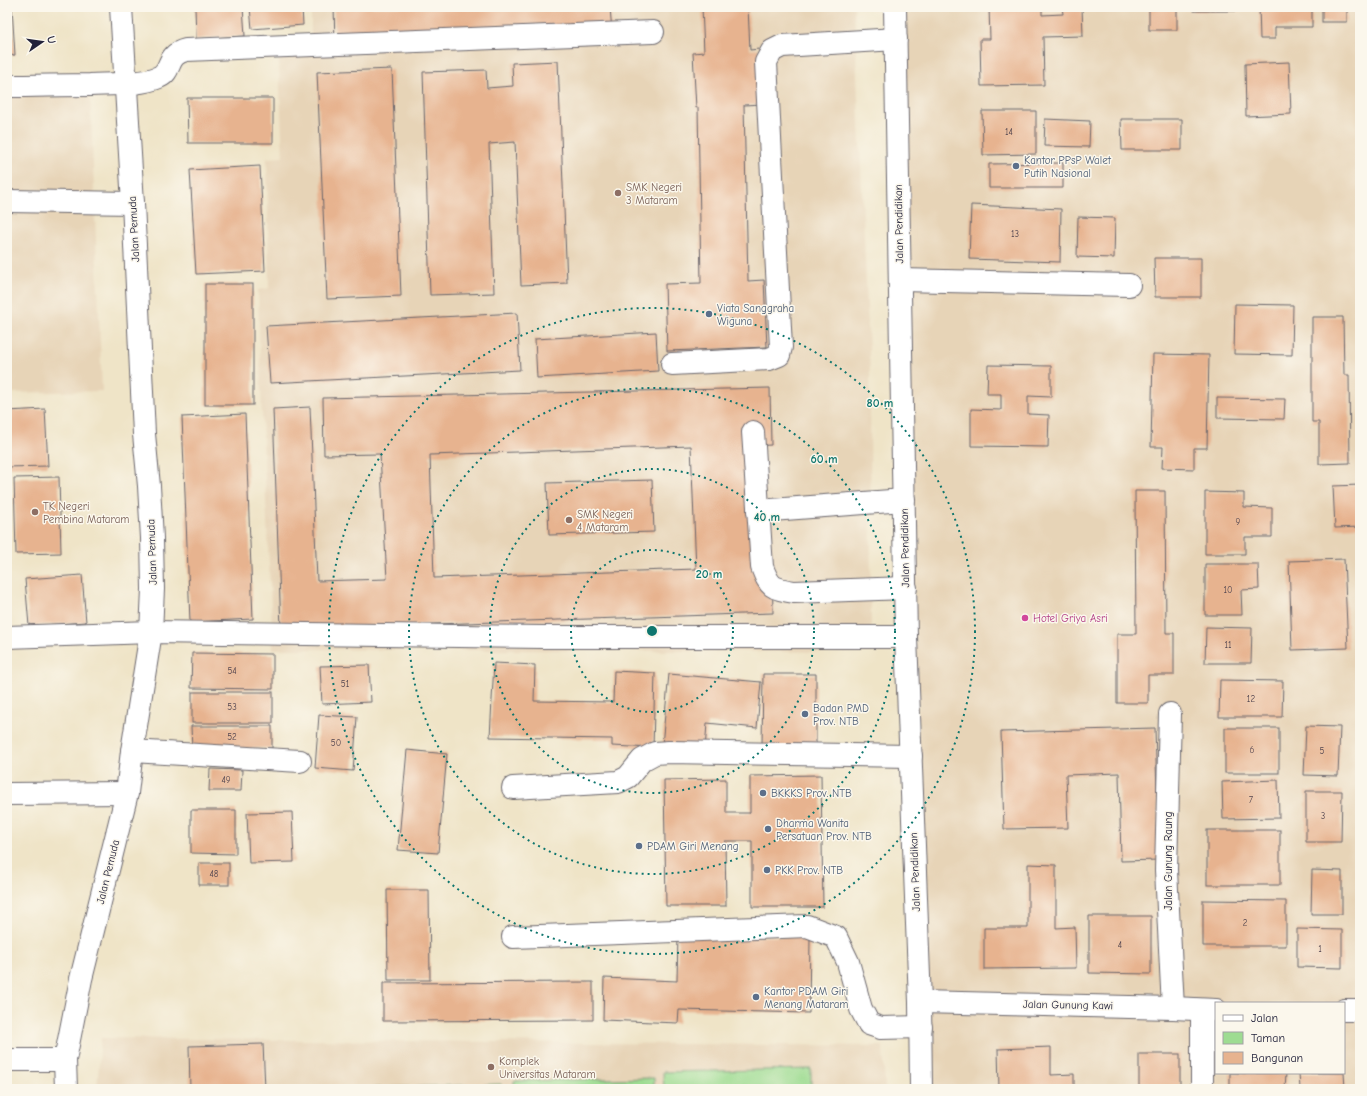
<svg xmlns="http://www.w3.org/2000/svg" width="1367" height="1096" font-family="'Comic Neue',sans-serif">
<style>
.built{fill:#e7d4b7;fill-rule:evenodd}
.green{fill:#9edc92;stroke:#607f66}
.building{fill:#e7b38f;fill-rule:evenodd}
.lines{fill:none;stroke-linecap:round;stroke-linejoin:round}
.minor-casing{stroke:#6a666c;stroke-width:24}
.major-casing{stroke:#6a666c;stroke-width:24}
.minor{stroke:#fff;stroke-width:22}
.major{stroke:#fff;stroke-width:22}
.ring{fill:none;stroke:#0f766e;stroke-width:2;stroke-dasharray:2 4}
.service-dot{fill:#5c6f8a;stroke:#fbf7ec;stroke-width:1.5}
.education-dot{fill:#8d6e63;stroke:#fbf7ec;stroke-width:1.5}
.hotel-dot{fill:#d1479c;stroke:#fbf7ec;stroke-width:1.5}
.labels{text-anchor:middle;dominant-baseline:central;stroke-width:3;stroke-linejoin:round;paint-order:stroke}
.number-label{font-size:9px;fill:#534650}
.service-label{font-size:11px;fill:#4e5e75;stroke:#fbf7ec;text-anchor:start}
.education-label{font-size:11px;fill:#785e54;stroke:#fbf7ec;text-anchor:start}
.street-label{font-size:11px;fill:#22223b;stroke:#fbf7ec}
.hotel-label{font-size:11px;fill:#b23c85;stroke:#fbf7ec;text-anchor:start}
.centre{fill:#0f766e;stroke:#fbf7ec;stroke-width:2}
.ring-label{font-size:12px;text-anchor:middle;font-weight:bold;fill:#0f766e;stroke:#fbf7ec;stroke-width:3;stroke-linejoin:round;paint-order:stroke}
</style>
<rect width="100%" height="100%" fill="#fbf7ec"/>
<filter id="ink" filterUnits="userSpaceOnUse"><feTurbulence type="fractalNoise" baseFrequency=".025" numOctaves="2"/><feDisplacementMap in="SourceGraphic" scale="8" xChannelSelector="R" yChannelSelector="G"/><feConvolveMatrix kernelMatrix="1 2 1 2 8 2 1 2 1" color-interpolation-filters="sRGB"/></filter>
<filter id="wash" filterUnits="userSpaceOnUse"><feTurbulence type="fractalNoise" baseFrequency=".012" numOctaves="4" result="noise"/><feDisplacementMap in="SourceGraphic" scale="16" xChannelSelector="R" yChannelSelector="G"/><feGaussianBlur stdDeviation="0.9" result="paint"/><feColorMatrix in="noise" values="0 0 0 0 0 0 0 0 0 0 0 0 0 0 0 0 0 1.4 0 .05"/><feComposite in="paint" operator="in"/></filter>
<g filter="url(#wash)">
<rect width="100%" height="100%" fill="#efe4c7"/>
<g class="built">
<polygon points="311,7 854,7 870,374 871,652 273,649 261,392 258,290 269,288 267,158 283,157 278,43 311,40"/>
<path d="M899,7H1360V1089H928ZM1216,1003H1344V1073H1216Z"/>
<polygon points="7,90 90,90 102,391 7,393"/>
<polygon points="101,1038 883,1046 885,1089 97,1089"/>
</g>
<g class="green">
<polygon points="811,1069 811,1089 664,1089 663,1072"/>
<polygon points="654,1078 654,1089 514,1089 514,1081"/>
<polygon points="501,1084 502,1089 371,1089 371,1088"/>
</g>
<g id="blocks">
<g class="building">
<polygon points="7,7 12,7 15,55 7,56"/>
<polygon points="195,7 243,7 245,36 196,39"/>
<polygon points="250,7 302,7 303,25 252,29"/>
<polygon points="334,7 610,7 612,32 335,43"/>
<polygon points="702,7 748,7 750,50 759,49 762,104 744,105 748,281 764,280 767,347 667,351 665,284 701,283 698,107 696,108 693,53 704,52"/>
<polygon points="989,7 1042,7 1042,15 1063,14 1062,7 1082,7 1083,36 1043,37 1044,85 981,86 980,39 990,39"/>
<rect x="1149" y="7" width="28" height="23"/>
<rect x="1194" y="7" width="52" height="4"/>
<polygon points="1259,7 1312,7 1312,27 1275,27 1275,39 1260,39"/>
<rect x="1322" y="7" width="25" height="15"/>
<polygon points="558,61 567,283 521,285 515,142 489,144 494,293 430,295 423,72 486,70 487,88 513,86 512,63"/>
<polygon points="1289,62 1291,114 1246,116 1245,64"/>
<polygon points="392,69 401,296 327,299 317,72"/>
<polygon points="187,98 273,98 273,143 188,143"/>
<polygon points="982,111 1036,111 1036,154 983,155"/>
<polygon points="1045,119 1090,121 1089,147 1044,146"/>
<polygon points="1121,119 1182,119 1182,150 1122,150"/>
<polygon points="1063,163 1063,188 989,188 989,164"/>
<polygon points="260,166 265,271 196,274 190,170"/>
<polygon points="971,205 1061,209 1060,262 969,259"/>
<polygon points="1078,217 1115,218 1114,258 1077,257"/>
<polygon points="1154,258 1201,258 1201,297 1155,297"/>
<rect x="205" y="284" width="48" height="121"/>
<polygon points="1235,304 1293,305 1292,355 1234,354"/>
<polygon points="517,313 520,370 270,383 266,326"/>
<polygon points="1312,317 1343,317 1344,375 1349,375 1350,463 1319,464 1319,422 1312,422"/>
<polygon points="656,332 658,371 537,378 535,339"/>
<polygon points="1153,354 1209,355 1207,448 1194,448 1194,469 1162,468 1163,447 1151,447"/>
<polygon points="988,365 1051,366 1051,397 1028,396 1028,414 1049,415 1048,447 971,446 971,409 1001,410 1001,394 987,394"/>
<path d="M770,388L771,445L750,446L772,566L773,613L281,629L273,409L310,407L317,581L387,579L380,454L324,455L323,398ZM691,446L696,569L434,578L430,455Z"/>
<polygon points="1217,398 1285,399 1284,419 1217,418"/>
<polygon points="45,409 48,466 7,467 7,411"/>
<polygon points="245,414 253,619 190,622 182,417"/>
<polygon points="59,477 61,553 16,554 14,478"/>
<polygon points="652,480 654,532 549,535 547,483"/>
<polygon points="1360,485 1360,527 1335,528 1333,486"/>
<polygon points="1135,491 1165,491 1166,633 1174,633 1174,675 1148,675 1148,703 1117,703 1117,634 1136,634"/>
<polygon points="1205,492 1244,493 1244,507 1272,508 1272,537 1245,537 1245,554 1205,554"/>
<polygon points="1344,559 1348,648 1292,650 1289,561"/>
<polygon points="1205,564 1258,564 1259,589 1241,590 1242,615 1205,615"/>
<polygon points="82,575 86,622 29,626 25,579"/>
<polygon points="1206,627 1252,628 1251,663 1205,663"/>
<polygon points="192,653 273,654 273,689 191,688"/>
<polygon points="494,663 535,665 534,701 613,702 614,671 655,673 653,748 612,746 612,739 490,737"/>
<polygon points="369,665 371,702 322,704 320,666"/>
<polygon points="669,674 761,682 757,728 707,723 705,750 662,745"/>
<polygon points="763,674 816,674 816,747 762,747"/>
<polygon points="1220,680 1283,681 1282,717 1219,717"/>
<rect x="192" y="692" width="81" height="31"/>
<polygon points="319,715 357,717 353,771 315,768"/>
<polygon points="191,726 272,726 272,748 192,749"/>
<polygon points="1306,726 1340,727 1338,776 1304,775"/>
<polygon points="1155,728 1159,860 1121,861 1119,773 1066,775 1068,828 1004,829 1001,732"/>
<rect x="1225" y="728" width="54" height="45"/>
<polygon points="407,750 447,754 438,853 398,850"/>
<polygon points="210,769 242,770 241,791 209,791"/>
<polygon points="821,775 823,907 752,907 752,841 725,841 726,906 666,906 664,780 726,779 726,813 750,813 750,776"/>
<polygon points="1278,780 1279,818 1223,819 1222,782"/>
<polygon points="1306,791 1342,791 1341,842 1306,842"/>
<polygon points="191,810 236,810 236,854 191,853"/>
<polygon points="292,812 294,862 249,863 247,813"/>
<rect x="1207" y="830" width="73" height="55"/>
<rect x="199" y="863" width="30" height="22"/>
<polygon points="1028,864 1056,865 1056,928 1075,927 1076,968 984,969 984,928 1028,928"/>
<polygon points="1312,870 1342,871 1342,914 1311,914"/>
<polygon points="387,890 429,890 430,980 388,980"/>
<polygon points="1203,900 1286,901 1286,946 1203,946"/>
<polygon points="1089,916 1151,916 1151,974 1089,973"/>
<polygon points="1297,929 1342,930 1342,968 1297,967"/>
<polygon points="678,935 810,937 809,1013 679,1010 678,1023 603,1020 604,978 677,981"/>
<polygon points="593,982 593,1020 383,1021 383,983"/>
<polygon points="263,1044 265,1089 190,1089 189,1046"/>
<polygon points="1051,1047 1051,1075 1074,1074 1074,1089 999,1089 998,1049"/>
<rect x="1139" y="1054" width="41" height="35"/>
<polygon points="1230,1073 1286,1073 1285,1089 1230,1089"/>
<polygon points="1299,1073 1344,1073 1345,1089 1300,1089"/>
</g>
</g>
</g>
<g filter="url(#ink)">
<use href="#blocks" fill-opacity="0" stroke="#6a666c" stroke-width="1"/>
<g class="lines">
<g class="minor-casing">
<g id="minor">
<path d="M7,86C35,86 62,85 90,85C109,84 142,85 159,77C173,71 165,55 186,50L653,32"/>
<polyline points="7,201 133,203"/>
<polyline points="900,280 1129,285"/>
<polyline points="672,364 769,359 779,355 781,347 766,62 772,51 782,46 896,39"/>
<path d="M753,432L762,567C770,588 772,588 794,592L906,588"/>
<polyline points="758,511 904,500"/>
<polyline points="7,637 151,632 543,637 906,637"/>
<polyline points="1170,714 1166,870 1173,1008"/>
<polyline points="132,751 300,761"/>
<polyline points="513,788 618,782 628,777 642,760 655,753 669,752 911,756"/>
<polyline points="7,794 127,793"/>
<polyline points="513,937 807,926 836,937 848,962 861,1009 869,1024 881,1028 921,1027"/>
<polyline points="920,1002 1173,1008 1216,1010"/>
<polyline points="1344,1010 1360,1010"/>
<polyline points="7,1060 65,1060"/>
<polyline points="66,1089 65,1060 81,979 127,793 132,751 151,632 153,589 152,538 149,486 144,434 133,203 121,7"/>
<polyline points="1202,1089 1202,1010"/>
</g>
</g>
<g class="major-casing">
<polyline id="major" points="895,7 906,637 920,1002 921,1089"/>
</g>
<use href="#minor" class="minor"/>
<use href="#major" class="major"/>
</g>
</g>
<g class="ring">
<circle cx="652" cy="631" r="81"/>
<circle cx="652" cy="631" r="162"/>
<circle cx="652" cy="631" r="243"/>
<circle cx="652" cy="631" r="323"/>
</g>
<g class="service-dot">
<circle cx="1016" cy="166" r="4"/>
<circle cx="709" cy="314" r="4"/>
<circle cx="805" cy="714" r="4"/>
<circle cx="763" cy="793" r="4"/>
<circle cx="768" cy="829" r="4"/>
<circle cx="639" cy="846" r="4"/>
<circle cx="767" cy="870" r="4"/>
<circle cx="756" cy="997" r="4"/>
</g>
<g class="education-dot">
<circle cx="618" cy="193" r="4"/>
<circle cx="35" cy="512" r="4"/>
<circle cx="569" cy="520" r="4"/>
<circle cx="491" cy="1067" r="4"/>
</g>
<circle class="hotel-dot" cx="1025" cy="618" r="4"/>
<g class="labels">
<g class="number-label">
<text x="1009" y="132">14</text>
<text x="1015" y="234">13</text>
<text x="1238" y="522">9</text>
<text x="1228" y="590">10</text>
<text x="1228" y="645">11</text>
<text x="232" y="671">54</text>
<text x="345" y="684">51</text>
<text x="1251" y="699">12</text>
<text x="232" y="707">53</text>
<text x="232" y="737">52</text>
<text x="336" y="743">50</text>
<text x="1252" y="750">6</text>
<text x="1322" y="751">5</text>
<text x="226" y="780">49</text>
<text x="1251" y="800">7</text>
<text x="1323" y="816">3</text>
<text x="214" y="874">48</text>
<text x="1245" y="923">2</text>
<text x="1120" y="945">4</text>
<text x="1320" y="949">1</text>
</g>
<g class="service-label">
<text x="1024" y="160">Kantor PPsP Walet<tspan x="1024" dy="13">Putih Nasional</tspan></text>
<text x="717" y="308">Viata Sanggraha<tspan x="717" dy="13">Wiguna</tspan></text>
<text x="813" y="708">Badan PMD<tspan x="813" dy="13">Prov. NTB</tspan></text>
<text x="771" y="793">BKKKS Prov. NTB</text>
<text x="776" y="823">Dharma Wanita<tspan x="776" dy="13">Persatuan Prov. NTB</tspan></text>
<text x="647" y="846">PDAM Giri Menang</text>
<text x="775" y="870">PKK Prov. NTB</text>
<text x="764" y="991">Kantor PDAM Giri<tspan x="764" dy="13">Menang Mataram</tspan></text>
</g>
<g class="education-label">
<text x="626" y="187">SMK Negeri<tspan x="626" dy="13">3 Mataram</tspan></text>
<text x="43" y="506">TK Negeri<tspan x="43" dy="13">Pembina Mataram</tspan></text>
<text x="577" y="514">SMK Negeri<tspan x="577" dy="13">4 Mataram</tspan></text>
<text x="499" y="1061">Komplek<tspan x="499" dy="13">Universitas Mataram</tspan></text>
</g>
<g class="street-label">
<text transform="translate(899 224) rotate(-91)">Jalan Pendidikan</text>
<text transform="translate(134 229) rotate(-93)">Jalan Pemuda</text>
<text transform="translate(905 548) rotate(-91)">Jalan Pendidikan</text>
<text transform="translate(152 552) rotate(-92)">Jalan Pemuda</text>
<text transform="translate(1168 861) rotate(-90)">Jalan Gunung Raung</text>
<text transform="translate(108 872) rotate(-76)">Jalan Pemuda</text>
<text transform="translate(915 872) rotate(-92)">Jalan Pendidikan</text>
<text transform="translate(1068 1005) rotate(1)">Jalan Gunung Kawi</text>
</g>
<g class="hotel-label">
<text x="1033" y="618">Hotel Griya Asri</text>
</g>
</g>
<circle cx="652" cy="631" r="6" class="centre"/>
<g class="ring-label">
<text x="880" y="407">80 m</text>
<text x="824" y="463">60 m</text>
<text x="767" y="521">40 m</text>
<text x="709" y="578">20 m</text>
</g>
<rect width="1367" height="1096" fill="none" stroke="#fbf7ec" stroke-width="24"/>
<rect x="1215" y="1002" width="130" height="72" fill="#fbf7ec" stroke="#a4a2a5"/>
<rect x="1223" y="1015" width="20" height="6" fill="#ffffff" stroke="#a4a2a5"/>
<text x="1251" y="1022" font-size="12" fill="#22223b">Jalan</text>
<rect x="1223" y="1032" width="20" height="12" fill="#9edc92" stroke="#a4a2a5"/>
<text x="1251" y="1042" font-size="12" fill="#22223b">Taman</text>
<rect x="1223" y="1052" width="20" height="12" fill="#e7b38f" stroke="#a4a2a5"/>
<text x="1251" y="1062" font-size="12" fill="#22223b">Bangunan</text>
<g transform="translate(42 42) rotate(77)" stroke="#fbf7ec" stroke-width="3" paint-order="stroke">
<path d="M0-3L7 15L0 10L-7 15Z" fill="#22223b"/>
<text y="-6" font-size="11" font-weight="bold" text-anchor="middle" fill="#22223b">U</text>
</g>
</svg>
